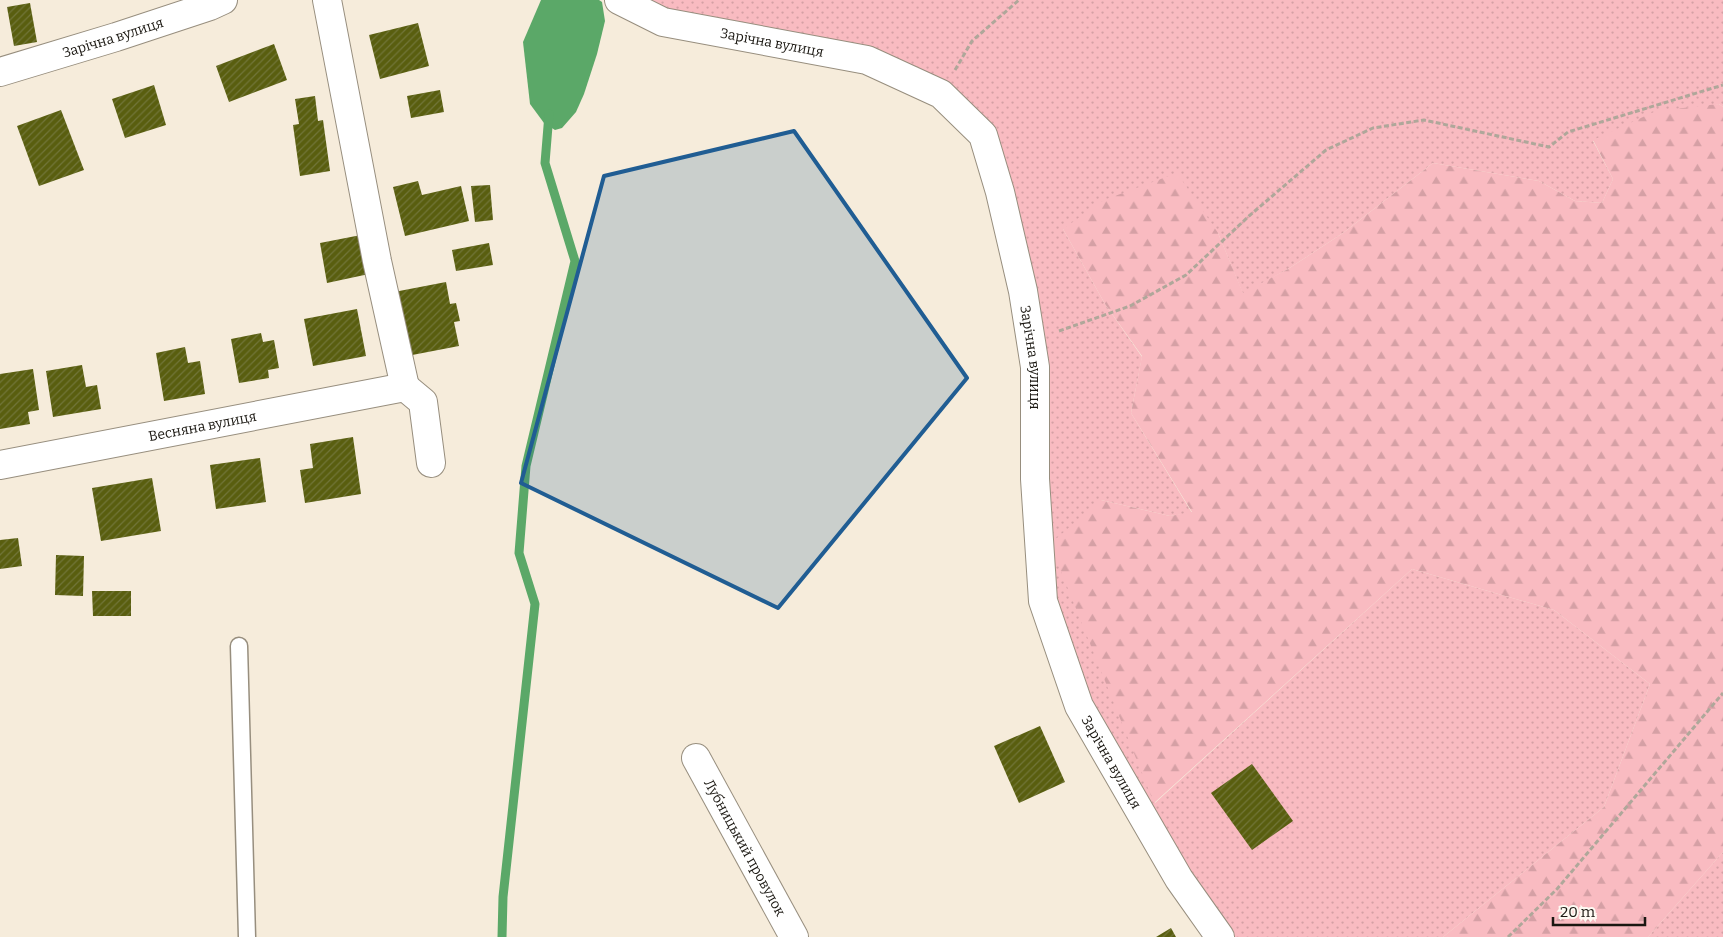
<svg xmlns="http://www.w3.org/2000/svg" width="1723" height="937" font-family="Bitter,serif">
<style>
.grass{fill:url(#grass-dots)}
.forest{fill:url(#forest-firs)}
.water{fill:#5ba868}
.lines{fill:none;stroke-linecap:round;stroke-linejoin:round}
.stream{stroke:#5ba868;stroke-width:9}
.building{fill:url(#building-hatch)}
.service-casing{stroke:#978e7e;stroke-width:19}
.minor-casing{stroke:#978e7e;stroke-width:30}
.path{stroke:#afa79a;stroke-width:3;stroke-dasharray:5 2.5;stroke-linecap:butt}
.service{stroke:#fff;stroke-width:16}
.minor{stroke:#fff;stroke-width:28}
.marked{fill:#205d93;fill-opacity:0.2;stroke:#205d93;stroke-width:4;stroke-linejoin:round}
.labels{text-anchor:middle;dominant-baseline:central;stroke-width:5;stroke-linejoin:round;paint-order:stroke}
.street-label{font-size:14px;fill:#1a1711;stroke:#fefaf3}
</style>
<defs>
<pattern id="grass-dots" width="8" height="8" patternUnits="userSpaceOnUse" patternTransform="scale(1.25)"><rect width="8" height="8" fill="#f9bbc1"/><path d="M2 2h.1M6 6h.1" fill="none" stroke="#d5a0a5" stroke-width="1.8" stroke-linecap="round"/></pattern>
<pattern id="forest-firs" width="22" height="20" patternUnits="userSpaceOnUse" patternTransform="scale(1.25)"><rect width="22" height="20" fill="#f9bbc1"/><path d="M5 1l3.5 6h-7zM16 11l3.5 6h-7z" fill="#d5a0a5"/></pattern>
<pattern id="building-hatch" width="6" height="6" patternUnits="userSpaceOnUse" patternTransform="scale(1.25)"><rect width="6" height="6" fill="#595e0f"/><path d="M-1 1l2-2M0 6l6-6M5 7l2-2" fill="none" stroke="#717539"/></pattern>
</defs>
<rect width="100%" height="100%" fill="#f6ecdb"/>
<g class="grass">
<polygon points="619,0 1723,0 1723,107 1719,104 1593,141 1613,179 1602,203 1575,201 1539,181 1433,163 1343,233 1288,269 1243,294 1218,233 1063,229 1105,304 1142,357 1131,413 1192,513 1170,516 1101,500 1155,803 1412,569 1554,610 1650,684 1604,807 1443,937 1220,937 1179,879 1043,601 1035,367 983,135 941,94"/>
<polygon points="1723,852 1723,937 1648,937"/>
</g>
<polygon class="forest" points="1719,104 1723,107 1723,852 1648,937 1443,937 1604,807 1650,684 1554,610 1412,569 1154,803 1050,544 1101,500 1170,516 1192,512 1131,413 1142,356 1105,304 1063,229 1104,200 1177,173 1218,233 1243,293 1288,269 1343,233 1433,163 1539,181 1575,201 1602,203 1613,179 1593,140 1656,111"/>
<polygon class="water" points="541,0 599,0 602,2 605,21 597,54 584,94 576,112 562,128 555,130 544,123 530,104 523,42"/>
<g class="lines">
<polyline class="stream" points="502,937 503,897 535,604 519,553 526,466 575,261 545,163 549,114"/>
</g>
<g class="building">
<polygon points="30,3 37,42 14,46 7,7"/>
<polygon points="418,23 429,66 380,79 369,35"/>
<polygon points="274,44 287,80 229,102 216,66"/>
<polygon points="154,85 166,125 125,138 112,99"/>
<polygon points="440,90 444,112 411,118 407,96"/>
<polygon points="315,96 318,121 323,120 330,171 300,176 293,125 299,124 295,99"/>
<polygon points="61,110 84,170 39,186 17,126"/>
<polygon points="418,181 422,195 461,186 469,221 405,236 393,187"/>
<polygon points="490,185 493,220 475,222 471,186"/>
<polygon points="361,235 369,274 327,283 320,243"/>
<polygon points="489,243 493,265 456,271 452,250"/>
<polygon points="446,282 450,304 456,303 460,321 454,322 459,346 407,356 394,292"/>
<polygon points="357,309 366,356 313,366 304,319"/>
<polygon points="261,333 263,342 274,340 279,368 268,370 269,378 239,383 231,339"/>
<polygon points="185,347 188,363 200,361 205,394 164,401 156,353"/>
<polygon points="82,365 86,387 97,385 101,409 53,417 46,371"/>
<polygon points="33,369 39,410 28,412 30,424 0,429 0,374"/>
<polygon points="353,437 361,494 305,503 300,470 313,468 310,444"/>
<polygon points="260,458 266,502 216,509 210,465"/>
<polygon points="152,478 161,531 101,541 92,488"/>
<polygon points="18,538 22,566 0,569 0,540"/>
<polygon points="56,555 84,556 83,596 55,595"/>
<polygon points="92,591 131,591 131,616 93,616"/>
<polygon points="1040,726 1065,782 1019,803 994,746"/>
<polygon points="1252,764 1293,821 1252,850 1211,793"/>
<polygon points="1171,928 1176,937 1156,937"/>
</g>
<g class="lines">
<g class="service-casing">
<polyline id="service" points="239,646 247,937"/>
</g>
<g class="minor-casing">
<g id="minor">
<polyline points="327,0 377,261 405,387"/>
<path id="s1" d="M619,0L663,22L867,60L941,94L983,135L1000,192L1023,291L1035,367V479L1043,601L1079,706L1179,879L1220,937"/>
<path id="s2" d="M0,72L116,37L210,6L223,0"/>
<path id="s3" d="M0,465L405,387L423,402L431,463"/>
<path id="s4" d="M696,758L794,937"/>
</g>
</g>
<g class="path">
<polyline points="955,70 972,41 1019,0"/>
<polyline points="1059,331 1130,306 1186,275 1249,216 1326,150 1373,128 1424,120 1549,147 1568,132 1723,85"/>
<polyline points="1508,937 1557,889 1723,693"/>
</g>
<use href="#service" class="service"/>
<use href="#minor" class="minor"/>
</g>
<path class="marked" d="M794,131L967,378L778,608L521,483L604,176Z"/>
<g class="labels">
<g class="street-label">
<text stroke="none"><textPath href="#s2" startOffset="118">Зарічна вулиця</textPath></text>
<text stroke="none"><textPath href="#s1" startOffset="160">Зарічна вулиця</textPath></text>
<text stroke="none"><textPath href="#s1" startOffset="625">Зарічна вулиця</textPath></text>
<text stroke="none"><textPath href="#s3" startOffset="206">Весняна вулиця</textPath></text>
<text stroke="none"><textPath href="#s1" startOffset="1045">Зарічна вулиця</textPath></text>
<text stroke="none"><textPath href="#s4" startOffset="102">Лубницький провулок</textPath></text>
</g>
</g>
<path d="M1553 917v8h92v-8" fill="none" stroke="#1a1711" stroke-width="2.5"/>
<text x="1560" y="917" font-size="15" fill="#1a1711" stroke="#fefaf3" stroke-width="4" paint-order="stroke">20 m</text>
</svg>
